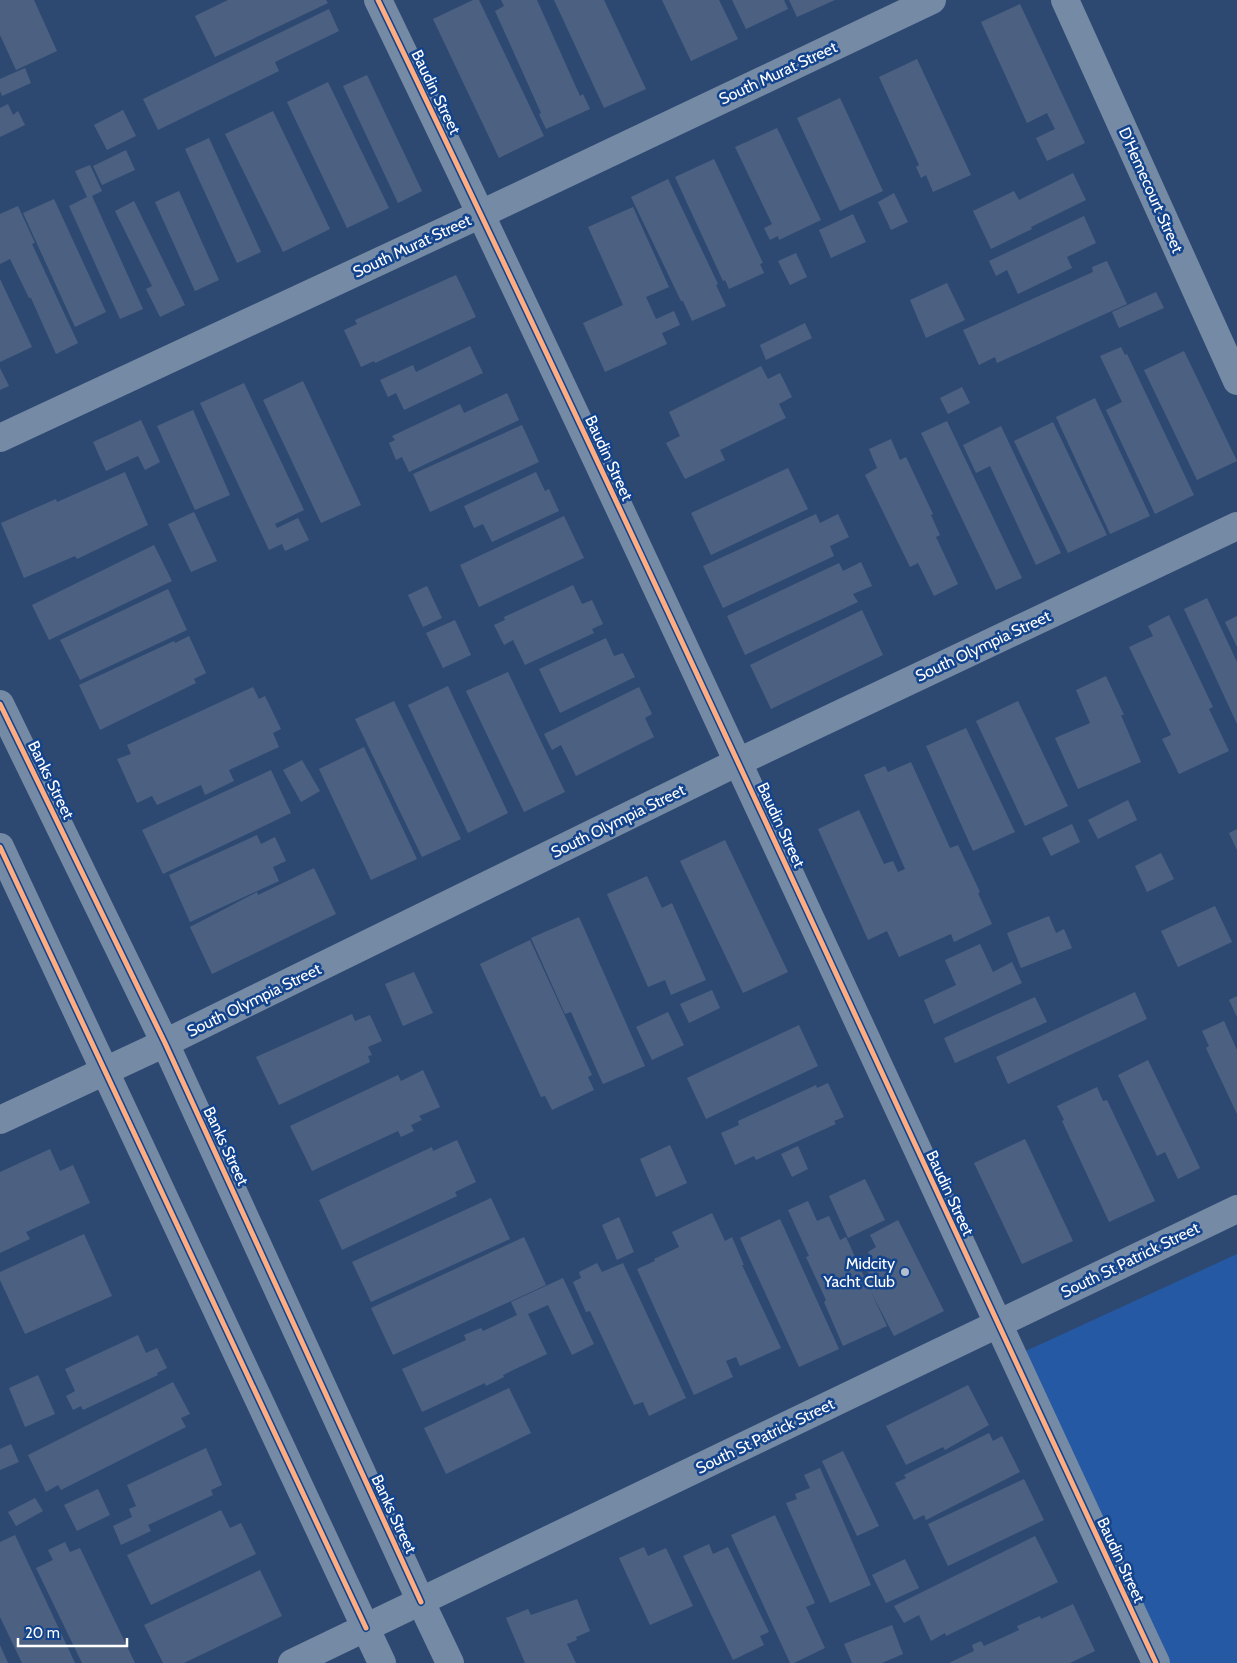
<svg xmlns="http://www.w3.org/2000/svg" width="1237" height="1663" font-family="Cabin,sans-serif">
<style>
.green{fill:#2659a3}
.building{fill:#4c6181}
.lines{fill:none;stroke-linecap:round;stroke-linejoin:round}
.street{stroke:#758aa5;stroke-width:28}
.cycleway-casing{stroke:#13438c;stroke-width:8}
.cycleway{stroke:#ffac80;stroke-width:5}
.poi-dot{fill:#b6bfcd;stroke:#13438c;stroke-width:2}
.labels{text-anchor:middle;dominant-baseline:central;stroke-width:5;stroke-linejoin:round;paint-order:stroke}
.street-label{font-size:16px;fill:#fff;stroke:#13438c}
.poi-label{font-size:16px;fill:#fff;stroke:#13438c;text-anchor:end}
</style>
<rect width="100%" height="100%" fill="#2e4971"/>
<polygon class="green" points="1237,1254 1237,1663 1156,1663 1013,1357"/>
<g class="building">
<polygon points="0,0 34,0 57,51 16,70 0,35"/>
<polygon points="228,0 326,0 328,3 215,57 195,16"/>
<polygon points="473,0 479,0 544,136 499,158 433,19"/>
<polygon points="501,0 537,0 580,96 583,94 590,109 546,129 539,114 541,113 495,11 504,6"/>
<polygon points="554,0 604,0 646,89 604,108"/>
<polygon points="662,0 719,0 738,39 691,61"/>
<polygon points="732,0 784,0 788,9 746,29"/>
<polygon points="789,0 835,0 797,17"/>
<polygon points="1020,4 1085,143 1047,161 1036,138 1055,129 1047,113 1027,123 981,22"/>
<polygon points="329,9 339,31 275,62 279,71 158,130 143,99"/>
<polygon points="917,59 971,175 933,192 926,175 921,178 916,167 919,165 879,77"/>
<polygon points="25,68 31,83 2,96 0,91 0,79"/>
<polygon points="367,75 422,191 398,203 343,86"/>
<polygon points="328,82 389,208 347,228 287,102"/>
<polygon points="840,98 883,191 840,211 797,118"/>
<polygon points="8,104 13,115 18,111 25,125 0,137 0,108"/>
<polygon points="123,110 136,136 107,150 94,125"/>
<polygon points="273,111 330,229 283,252 225,134"/>
<polygon points="777,128 821,220 779,240 778,236 770,240 764,228 772,224 735,147"/>
<polygon points="209,138 261,252 237,263 185,149"/>
<polygon points="126,150 135,170 102,185 93,166"/>
<polygon points="714,159 763,263 760,264 764,273 729,289 725,280 723,281 675,177"/>
<polygon points="90,165 102,191 92,196 143,309 120,319 69,206 87,197 75,171"/>
<polygon points="1073,173 1086,200 1031,227 1032,229 991,249 973,211 1014,191 1019,200"/>
<polygon points="668,179 718,284 716,285 726,306 692,321 683,301 681,301 631,197"/>
<polygon points="179,191 219,280 195,291 155,202"/>
<polygon points="894,193 908,222 891,230 878,202"/>
<polygon points="54,199 106,312 75,327 23,213"/>
<polygon points="134,201 185,305 160,317 146,289 152,286 115,211"/>
<polygon points="18,206 35,243 32,244 78,343 56,354 31,298 29,298 10,259 0,264 0,214"/>
<polygon points="633,207 669,287 646,297 656,319 674,311 680,325 662,333 667,344 605,372 583,323 623,305 588,227"/>
<polygon points="853,214 866,242 831,258 819,230"/>
<polygon points="1084,216 1096,243 1067,257 1072,268 1018,294 1007,270 996,276 989,261"/>
<polygon points="796,253 807,277 790,285 778,261"/>
<polygon points="1107,261 1127,304 997,363 995,357 979,365 963,330 1093,272 1092,267"/>
<polygon points="456,275 476,317 375,363 374,361 361,367 344,330 357,324 355,320"/>
<polygon points="0,279 32,347 0,362"/>
<polygon points="947,283 965,320 926,338 910,300"/>
<polygon points="1156,292 1164,308 1119,328 1112,312"/>
<polygon points="805,323 812,338 766,360 760,345"/>
<polygon points="470,346 483,373 404,410 396,393 388,397 380,380 413,365 416,372"/>
<polygon points="1121,347 1125,355 1127,354 1194,495 1155,514 1106,410 1122,402 1100,356"/>
<polygon points="1184,351 1237,461 1197,480 1144,370"/>
<polygon points="761,366 768,379 780,373 792,397 779,404 786,418 720,450 725,460 685,479 666,443 680,436 669,412"/>
<polygon points="0,368 9,386 0,390"/>
<polygon points="303,381 361,505 321,523 263,400"/>
<polygon points="244,383 304,510 275,524 277,528 298,518 309,540 285,551 282,544 269,550 200,403"/>
<polygon points="962,387 970,403 948,414 940,398"/>
<polygon points="507,393 519,420 409,472 402,457 396,460 389,443 395,440 392,436 460,404 464,413"/>
<polygon points="1095,398 1150,516 1110,534 1056,417"/>
<polygon points="193,410 230,495 195,510 157,426"/>
<polygon points="141,420 160,462 145,470 138,456 106,471 93,442"/>
<polygon points="947,421 1022,578 996,590 921,433"/>
<polygon points="1053,422 1107,535 1068,553 1014,441"/>
<polygon points="522,425 539,462 430,512 413,474"/>
<polygon points="1001,426 1061,553 1036,565 990,466 976,473 963,445"/>
<polygon points="891,439 900,460 906,457 933,514 931,515 940,535 936,537 958,584 934,596 918,563 910,567 865,475 877,468 869,449"/>
<polygon points="788,468 808,509 711,555 691,513"/>
<polygon points="125,472 148,525 77,559 75,556 24,578 1,523 56,499 57,502"/>
<polygon points="536,472 545,491 549,489 559,511 492,542 483,524 474,528 464,506"/>
<polygon points="194,512 217,561 191,572 168,524"/>
<polygon points="816,514 820,523 838,514 849,537 830,546 834,556 723,608 703,566"/>
<polygon points="564,516 584,558 479,607 460,565"/>
<polygon points="154,545 172,581 49,640 32,605"/>
<polygon points="861,562 872,586 853,594 858,602 745,655 727,616 839,563 843,571"/>
<polygon points="573,585 582,604 592,600 603,624 592,629 594,633 525,665 513,640 504,645 494,625 505,620 504,617"/>
<polygon points="427,586 442,618 423,627 408,595"/>
<polygon points="168,589 187,630 80,680 60,640"/>
<polygon points="1207,598 1237,662 1237,724 1184,609"/>
<polygon points="862,610 883,655 771,709 750,665"/>
<polygon points="1169,615 1213,707 1209,709 1229,751 1179,774 1162,739 1171,735 1129,647 1153,636 1148,626"/>
<polygon points="1237,616 1237,647 1225,622"/>
<polygon points="455,620 471,655 443,668 426,633"/>
<polygon points="189,636 206,673 194,679 196,683 100,730 79,685 174,641 175,643"/>
<polygon points="606,638 614,656 623,653 635,677 560,713 539,669"/>
<polygon points="508,672 565,792 524,812 466,691"/>
<polygon points="1106,676 1124,715 1121,715 1141,762 1078,789 1055,738 1090,723 1076,690"/>
<polygon points="448,686 508,813 468,833 408,705"/>
<polygon points="253,687 259,699 265,696 281,729 273,733 279,747 229,770 234,781 205,795 201,785 157,805 152,796 137,803 117,759 131,754 127,745"/>
<polygon points="639,687 652,714 645,718 654,737 576,776 561,745 552,750 544,734"/>
<polygon points="394,701 461,839 422,857 355,719"/>
<polygon points="1018,701 1068,806 1025,826 976,721"/>
<polygon points="966,728 1015,832 973,851 926,746"/>
<polygon points="364,747 417,859 371,880 319,769"/>
<polygon points="302,760 320,791 301,802 283,770"/>
<polygon points="911,762 950,848 958,845 980,892 978,893 992,924 954,942 951,934 899,957 887,931 868,940 818,829 859,810 884,864 893,861 898,872 905,869 864,775 885,766 888,772"/>
<polygon points="271,770 291,813 163,874 142,830"/>
<polygon points="1128,800 1137,820 1098,839 1088,820"/>
<polygon points="1072,824 1080,842 1051,856 1042,838"/>
<polygon points="1237,829 1237,850 1229,833"/>
<polygon points="257,835 261,844 275,837 286,861 273,867 279,881 190,922 169,875"/>
<polygon points="725,840 788,972 743,993 680,861"/>
<polygon points="1161,853 1174,879 1147,892 1135,866"/>
<polygon points="314,868 336,914 212,974 190,927 257,892 258,895"/>
<polygon points="647,876 662,908 672,903 706,980 671,995 665,980 648,987 607,894"/>
<polygon points="1215,906 1232,942 1178,967 1161,931"/>
<polygon points="1049,916 1056,933 1064,929 1072,948 1021,968 1007,933"/>
<polygon points="579,917 645,1066 603,1084 571,1012 565,1014 531,938"/>
<polygon points="530,940 592,1075 588,1077 594,1090 552,1110 545,1096 541,1097 480,964"/>
<polygon points="980,944 993,972 1012,962 1022,983 934,1024 924,1000 956,985 945,960"/>
<polygon points="414,972 433,1013 403,1026 385,984"/>
<polygon points="712,990 720,1008 689,1023 680,1004"/>
<polygon points="1135,992 1147,1019 1008,1084 996,1057"/>
<polygon points="1237,996 1237,1017 1229,1000"/>
<polygon points="1035,997 1047,1022 955,1063 944,1038"/>
<polygon points="668,1012 684,1045 652,1060 636,1027"/>
<polygon points="352,1014 355,1021 370,1015 382,1041 368,1047 372,1055 368,1056 370,1062 279,1105 256,1057"/>
<polygon points="1224,1021 1237,1050 1237,1114 1206,1048 1209,1046 1202,1031"/>
<polygon points="799,1025 818,1066 706,1119 687,1078"/>
<polygon points="1148,1060 1200,1168 1178,1179 1165,1152 1157,1156 1118,1075"/>
<polygon points="423,1070 440,1107 419,1116 422,1120 411,1125 414,1131 401,1137 398,1131 312,1171 290,1126 398,1075 401,1081"/>
<polygon points="828,1083 844,1117 834,1121 836,1124 756,1160 754,1156 735,1165 721,1133 739,1125 738,1121 816,1085 817,1088"/>
<polygon points="1097,1087 1103,1101 1107,1100 1155,1201 1109,1222 1062,1121 1064,1120 1057,1106"/>
<polygon points="1025,1139 1073,1241 1022,1264 974,1163"/>
<polygon points="457,1140 476,1182 455,1192 457,1196 342,1250 319,1200 432,1147 433,1151"/>
<polygon points="670,1145 687,1183 656,1197 640,1159"/>
<polygon points="798,1146 808,1169 792,1177 781,1154"/>
<polygon points="50,1149 60,1171 73,1165 90,1203 26,1232 30,1239 0,1253 0,1172"/>
<polygon points="865,1179 885,1220 848,1238 829,1196"/>
<polygon points="491,1198 510,1239 371,1302 352,1262"/>
<polygon points="808,1201 817,1221 829,1216 840,1240 846,1237 866,1281 871,1278 865,1267 873,1263 868,1252 876,1247 870,1235 898,1220 944,1311 894,1336 871,1292 887,1326 843,1346 824,1302 826,1300 806,1257 809,1256 788,1210"/>
<polygon points="712,1213 725,1241 732,1237 744,1265 742,1265 781,1348 740,1366 736,1357 726,1361 733,1377 694,1395 637,1269 655,1261 654,1259 679,1247 672,1232"/>
<polygon points="619,1217 634,1252 617,1260 602,1225"/>
<polygon points="780,1219 839,1349 799,1367 740,1238"/>
<polygon points="84,1234 112,1296 25,1334 0,1280 0,1272"/>
<polygon points="524,1237 546,1285 393,1355 371,1308"/>
<polygon points="597,1263 602,1272 623,1263 686,1398 649,1416 643,1402 634,1405 590,1311 586,1312 573,1282 581,1278 579,1272"/>
<polygon points="563,1278 594,1344 572,1355 548,1305 528,1314 547,1354 503,1375 504,1377 486,1386 485,1383 422,1412 402,1369 466,1340 464,1335 481,1328 483,1331 517,1315 511,1302"/>
<polygon points="138,1335 146,1353 157,1348 167,1368 157,1373 158,1375 83,1410 81,1406 73,1410 66,1396 75,1391 65,1369"/>
<polygon points="38,1375 55,1414 25,1427 9,1388"/>
<polygon points="173,1382 190,1414 181,1418 186,1427 61,1490 58,1485 46,1492 28,1455"/>
<polygon points="968,1385 989,1425 945,1450 943,1447 906,1465 886,1426"/>
<polygon points="509,1388 531,1433 446,1474 424,1428"/>
<polygon points="989,1433 993,1441 1002,1436 1020,1472 926,1520 924,1515 914,1520 895,1483 906,1478 904,1475"/>
<polygon points="11,1444 19,1462 0,1470 0,1449"/>
<polygon points="206,1448 222,1485 211,1490 213,1495 148,1525 151,1531 121,1545 113,1526 132,1517 129,1509 136,1506 127,1485"/>
<polygon points="843,1451 879,1526 857,1536 822,1461"/>
<polygon points="820,1468 871,1585 830,1603 786,1503 797,1499 795,1494 810,1488 804,1475"/>
<polygon points="1024,1479 1044,1520 948,1566 928,1524"/>
<polygon points="98,1489 110,1515 77,1531 64,1505"/>
<polygon points="35,1498 43,1511 16,1526 8,1512"/>
<polygon points="221,1510 230,1528 241,1523 256,1554 151,1605 127,1555"/>
<polygon points="775,1515 815,1603 806,1607 825,1648 794,1663 790,1663 731,1535"/>
<polygon points="15,1535 75,1663 22,1663 0,1617 0,1542"/>
<polygon points="1035,1536 1058,1582 946,1636 945,1633 931,1641 919,1615 904,1623 894,1606"/>
<polygon points="65,1542 70,1552 80,1548 135,1663 82,1663 36,1568 53,1560 48,1550"/>
<polygon points="709,1544 713,1554 728,1547 769,1632 760,1636 764,1645 733,1660 683,1556"/>
<polygon points="644,1547 648,1556 666,1548 693,1606 650,1625 619,1558"/>
<polygon points="905,1559 919,1588 886,1603 872,1575"/>
<polygon points="260,1570 282,1616 184,1663 163,1663 144,1625"/>
<polygon points="577,1599 590,1631 576,1637 577,1640 567,1644 576,1663 525,1663 506,1618 528,1609 531,1615"/>
<polygon points="1073,1604 1095,1651 1070,1663 949,1663 974,1651 972,1645 981,1641 984,1646 1019,1630 1017,1626 1040,1616 1041,1619"/>
<polygon points="892,1625 903,1654 882,1663 852,1663 844,1644"/>
<polygon points="0,1645 8,1663 0,1663"/>
</g>
<g class="lines">
<g class="street">
<path d="M378,0C644,551 897,1109 1156,1663"/>
<polyline points="1065,0 1237,381"/>
<polyline points="0,438 481,214 932,0"/>
<polyline points="0,704 165,1043 421,1602 450,1663"/>
<polyline points="0,847 382,1663"/>
<polyline points="0,1120 165,1043 738,762 1237,526"/>
<polyline points="292,1663 1237,1209"/>
</g>
<g class="cycleway-casing">
<g id="cycleway">
<path d="M378,0C644,551 897,1109 1156,1663"/>
<polyline points="0,704 165,1043 421,1602"/>
<polyline points="0,847 366,1628"/>
</g>
</g>
<use href="#cycleway" class="cycleway"/>
</g>
<circle class="poi-dot" cx="905" cy="1272" r="5"/>
<g class="labels">
<g class="street-label">
<text transform="translate(778 73) rotate(-25)">South Murat Street</text>
<text transform="translate(436 92) rotate(64)">Baudin Street</text>
<text transform="translate(1151 190) rotate(66)">D'Hemecourt Street</text>
<text transform="translate(412 246) rotate(-25)">South Murat Street</text>
<text transform="translate(609 458) rotate(65)">Baudin Street</text>
<text transform="translate(983 646) rotate(-25)">South Olympia Street</text>
<text transform="translate(51 780) rotate(64)">Banks Street</text>
<text transform="translate(618 821) rotate(-26)">South Olympia Street</text>
<text transform="translate(781 825) rotate(65)">Baudin Street</text>
<text transform="translate(254 1000) rotate(-26)">South Olympia Street</text>
<text transform="translate(226 1146) rotate(65)">Banks Street</text>
<text transform="translate(950 1193) rotate(65)">Baudin Street</text>
<text transform="translate(1130 1260) rotate(-26)">South St Patrick Street</text>
<text transform="translate(765 1436) rotate(-26)">South St Patrick Street</text>
<text transform="translate(394 1514) rotate(65)">Banks Street</text>
<text transform="translate(1121 1560) rotate(65)">Baudin Street</text>
</g>
<g class="poi-label">
<text x="895" y="1263">Midcity<tspan x="895" dy="18">Yacht Club</tspan></text>
</g>
</g>
<path d="M18 1638v8h109v-8" fill="none" stroke="#ffffff" stroke-width="2.5"/>
<text x="25" y="1638" font-size="15" fill="#ffffff" stroke="#13438c" stroke-width="4" paint-order="stroke">20 m</text>
</svg>
